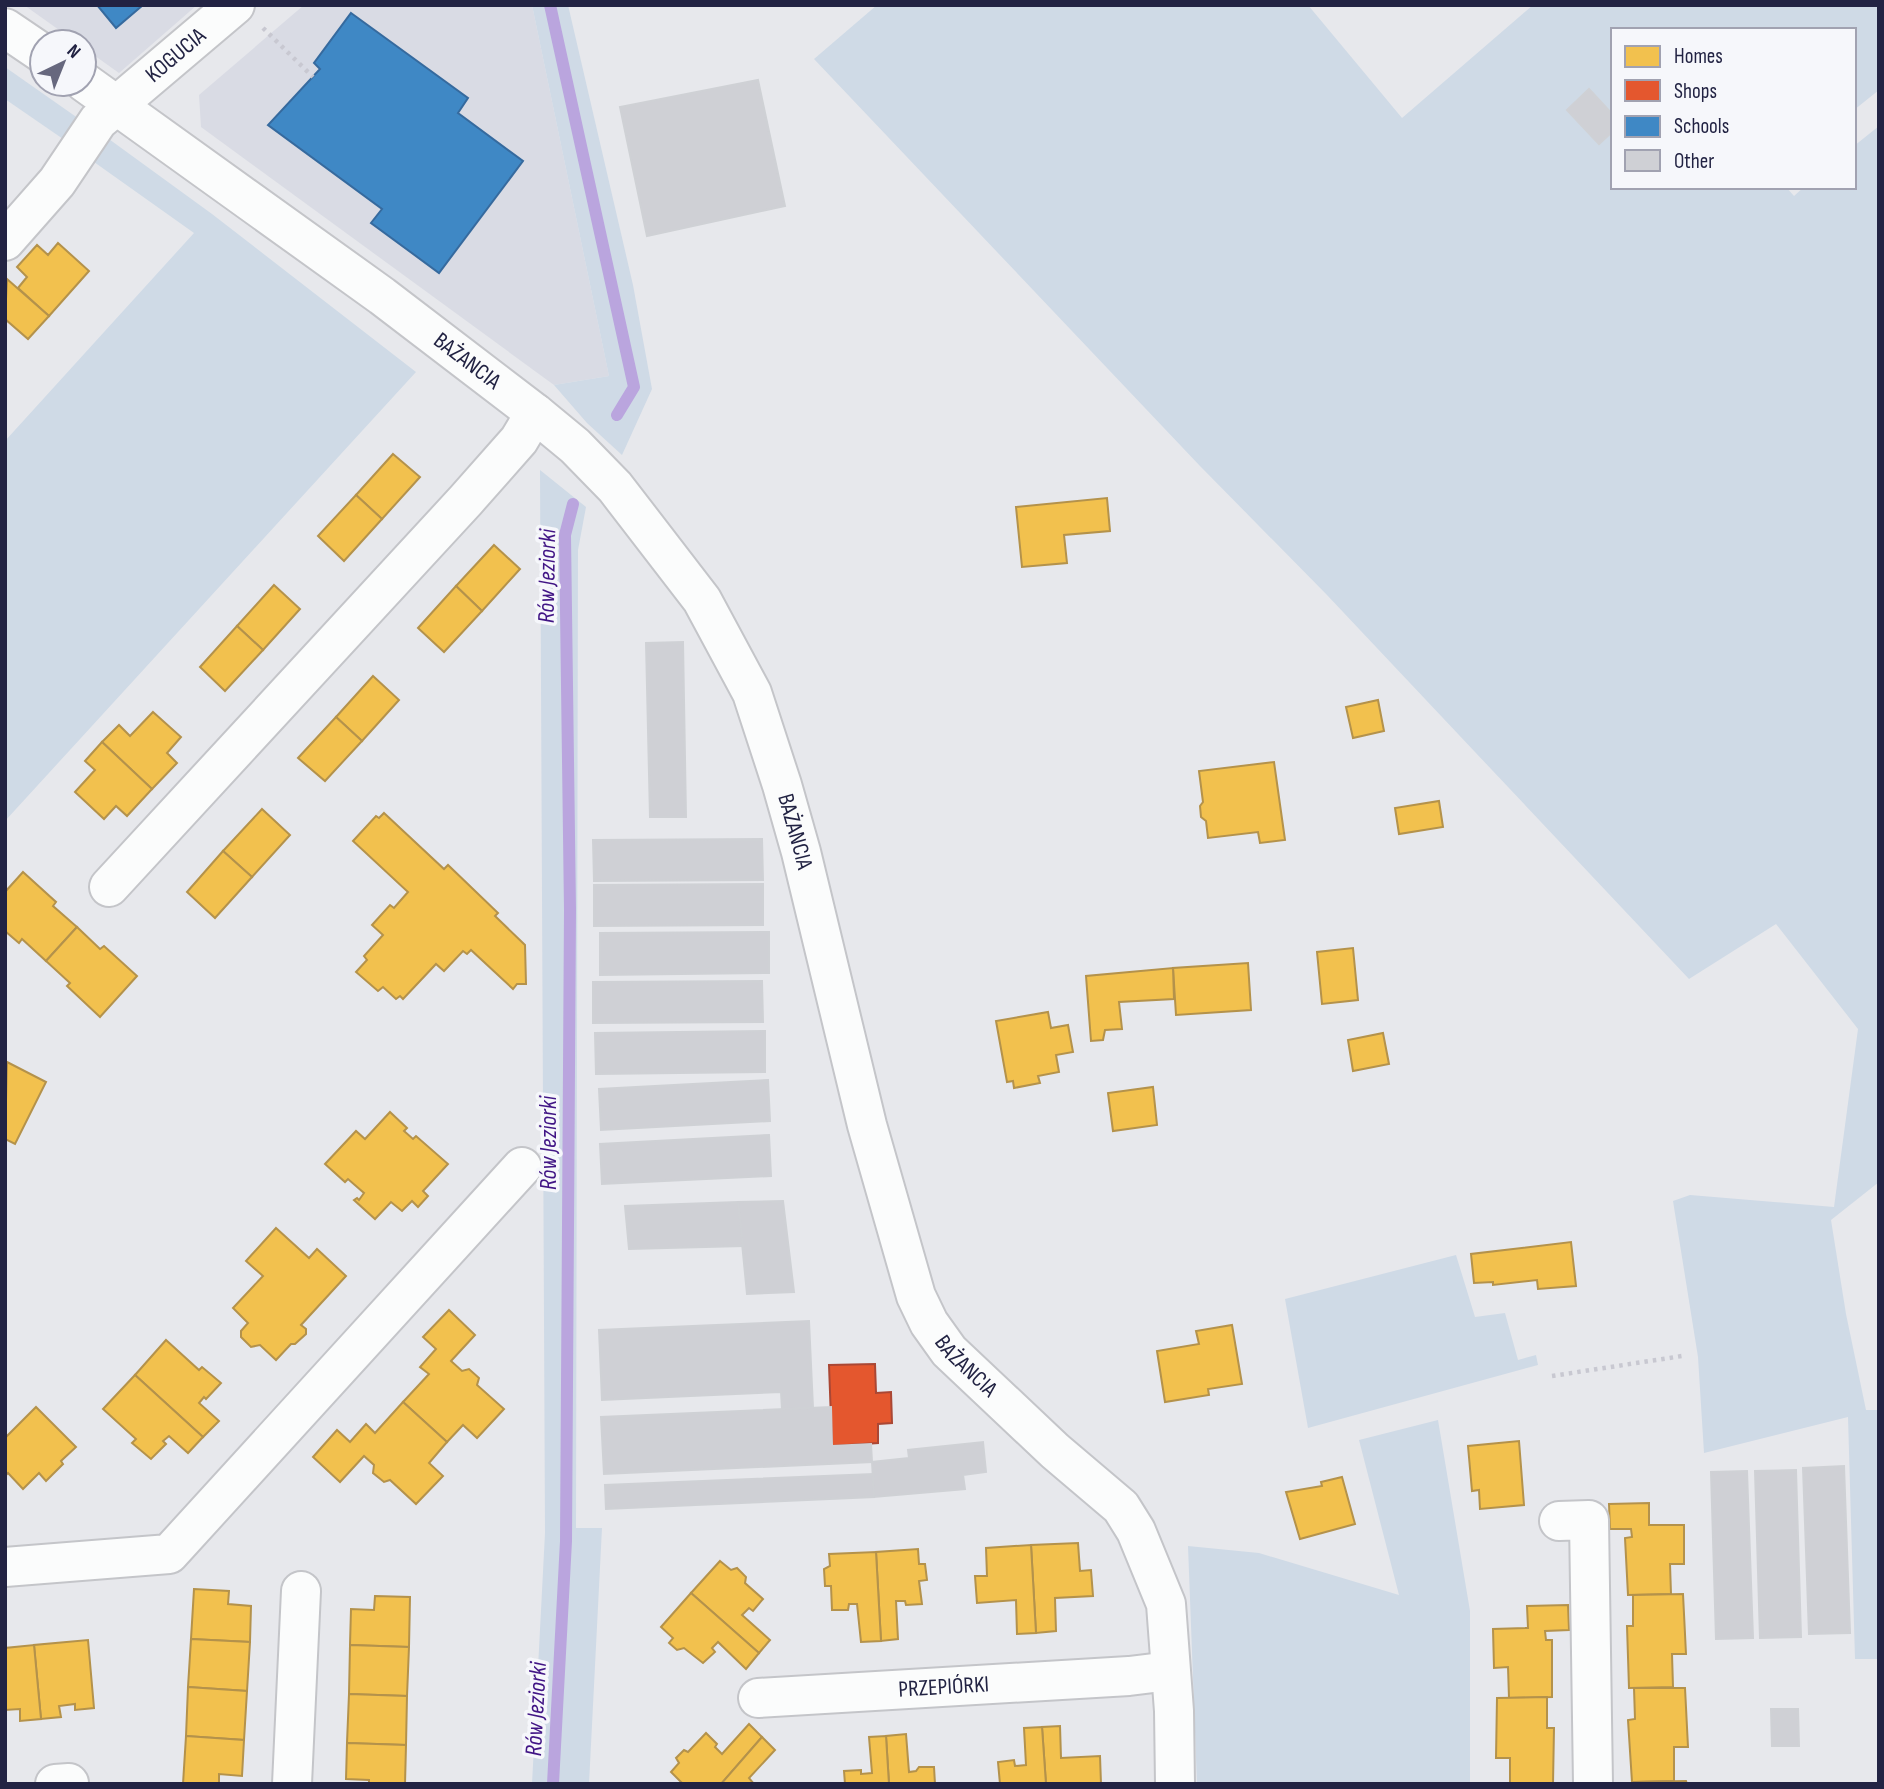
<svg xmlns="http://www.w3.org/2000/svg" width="1884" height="1789" font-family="'Sofia Sans Condensed',sans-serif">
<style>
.built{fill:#d9dbe4}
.green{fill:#cfdae6}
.homes{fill:#f2c14e;stroke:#b4924b;stroke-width:2}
.shops{fill:#e4572e;stroke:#aa4734;stroke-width:2}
.schools{fill:#3f88c5;stroke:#366a9e;stroke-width:2}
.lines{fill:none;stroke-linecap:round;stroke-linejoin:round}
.stream{stroke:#baa5de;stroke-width:12}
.building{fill:#cfd0d5;stroke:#cfd1d5;stroke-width:2}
.minor-casing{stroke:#c4c5c9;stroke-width:42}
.path{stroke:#c8c8d1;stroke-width:4.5;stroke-dasharray:3.5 5;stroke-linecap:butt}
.minor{stroke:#fbfcfc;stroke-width:38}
.labels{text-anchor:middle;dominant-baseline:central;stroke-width:7;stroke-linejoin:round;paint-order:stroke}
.street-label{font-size:23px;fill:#222343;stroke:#f6f7fb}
.water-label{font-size:24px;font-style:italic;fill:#411585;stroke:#f6f7fb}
</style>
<rect width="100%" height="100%" fill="#e7e8ec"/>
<g class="built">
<polygon points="24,5 197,5 119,73 84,48 84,42 76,42"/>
<polygon points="304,5 532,5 609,376 554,385 201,127 199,95"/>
</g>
<g class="green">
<polygon points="532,5 568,5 633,285 652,389 622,455 587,423 554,385 609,376"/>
<polygon points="877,5 1308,5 1402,118 1533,5 1879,5 1879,90 1854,110 1854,30 1613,30 1613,187 1786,187 1794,196 1804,187 1854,187 1854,146 1879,126 1879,1182 1831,1220 1846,1314 1866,1410 1879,1410 1879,1659 1855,1659 1848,1417 1704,1453 1698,1357 1673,1201 1690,1195 1834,1207 1858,1029 1776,924 1689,979 1327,595 1200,466 814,59"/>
<polygon points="5,67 82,121 66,141 5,99"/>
<polygon points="102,134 212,214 416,372 5,821 5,441 194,233 87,157"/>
<polygon points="540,470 586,507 578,550 576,1528 602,1528 589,1784 532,1784 545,1533"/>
<polygon points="1456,1255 1475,1317 1505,1313 1518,1360 1536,1355 1538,1365 1308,1428 1285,1299"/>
<polygon points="1438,1420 1470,1611 1470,1784 1197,1784 1188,1546 1259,1553 1399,1595 1359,1440"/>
</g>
<g class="homes">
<polygon points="58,243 89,271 49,316 18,288 27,277 17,267 37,245 48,255"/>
<polygon points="7,279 49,316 28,339 5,319"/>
<polygon points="393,454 420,477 382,519 356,495"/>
<polygon points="356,495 382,519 344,561 318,536"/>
<polygon points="1107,498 1110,531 1064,535 1067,563 1022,567 1016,507"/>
<polygon points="494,545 520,569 482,611 456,586"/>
<polygon points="274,585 300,609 263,650 237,626"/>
<polygon points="456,586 482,611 444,652 418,628"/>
<polygon points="237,626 263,650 225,691 200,667"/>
<polygon points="373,676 399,700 362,741 336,717"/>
<polygon points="1378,700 1384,731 1353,738 1346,707"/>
<polygon points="153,712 181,737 167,753 177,763 152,789 102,742 119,725 130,736"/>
<polygon points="336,717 362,741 325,781 298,758"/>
<polygon points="102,742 152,789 127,816 116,806 104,819 75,792 95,770 85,761"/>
<polygon points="1274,762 1285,840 1260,843 1258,832 1208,838 1206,821 1201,817 1200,806 1203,802 1199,771"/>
<polygon points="1439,801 1443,827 1399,834 1395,808"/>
<polygon points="262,809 290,835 252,877 223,851"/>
<polygon points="384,813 444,869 448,865 498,913 495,916 525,945 526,984 517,984 513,989 471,950 467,954 463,951 444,971 436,964 403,999 400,996 396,999 383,987 378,991 356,972 367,960 364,956 383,935 372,925 390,905 394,908 408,892 353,841 376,816 379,818"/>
<polygon points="223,851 252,877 215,918 187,892"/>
<polygon points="23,872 56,902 53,906 77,927 46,961 22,939 19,943 5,931 5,892"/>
<polygon points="77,927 100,949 104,946 137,976 100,1017 67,986 70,983 46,961"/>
<polygon points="1353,948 1358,1000 1322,1004 1317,952"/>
<polygon points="1248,963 1251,1010 1176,1015 1173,968"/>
<polygon points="1173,968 1174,999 1119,1002 1122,1029 1105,1030 1103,1040 1091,1041 1086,976"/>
<polygon points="1048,1012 1051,1028 1068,1025 1073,1052 1056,1055 1059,1072 1038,1076 1040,1083 1014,1088 1013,1081 1007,1082 996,1021"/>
<polygon points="1383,1033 1389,1064 1353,1071 1348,1040"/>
<polygon points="7,1062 46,1082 15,1144 5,1139"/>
<polygon points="1153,1087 1157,1125 1113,1131 1108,1093"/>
<polygon points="390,1112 407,1128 404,1131 413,1139 416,1136 448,1164 423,1191 428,1196 418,1207 412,1201 402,1211 391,1202 375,1219 354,1200 357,1198 359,1200 364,1193 348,1179 345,1182 325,1164 356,1131 365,1139"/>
<polygon points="276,1228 309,1258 317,1249 346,1276 301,1325 306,1329 306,1334 295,1344 291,1344 276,1360 260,1345 251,1347 241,1337 241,1331 248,1323 233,1308 263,1276 246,1261"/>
<polygon points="1571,1242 1576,1286 1538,1289 1537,1280 1493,1285 1493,1282 1474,1283 1471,1254"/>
<polygon points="449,1310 475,1335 451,1361 462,1371 469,1369 479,1378 477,1385 504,1409 477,1438 463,1425 447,1442 403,1402 429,1374 420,1367 436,1349 423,1337"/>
<polygon points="1232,1325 1242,1384 1208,1389 1209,1395 1165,1402 1157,1351 1199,1344 1196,1331"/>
<polygon points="166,1340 199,1370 202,1367 221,1383 206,1399 204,1397 199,1403 219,1421 203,1437 135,1375"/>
<polygon points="135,1375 203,1437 188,1453 169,1436 163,1441 166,1444 151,1459 132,1443 136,1439 103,1409"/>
<polygon points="403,1402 447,1442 429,1463 443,1476 416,1504 390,1480 384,1482 373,1473 374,1465 364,1456 340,1482 313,1457 337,1430 350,1442 366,1424 375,1433"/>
<polygon points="36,1407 76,1447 61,1461 63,1464 46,1481 39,1473 23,1489 8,1473 5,1476 5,1438"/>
<polygon points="1519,1441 1524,1505 1480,1509 1479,1490 1472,1491 1468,1446"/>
<polygon points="1342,1477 1355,1524 1300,1539 1286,1492 1322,1486 1321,1482"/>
<polygon points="1649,1503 1649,1525 1684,1525 1684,1564 1670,1564 1671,1594 1628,1595 1625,1538 1632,1537 1631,1529 1610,1529 1609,1504"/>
<polygon points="1078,1543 1080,1571 1091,1570 1093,1596 1055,1598 1056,1631 1036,1633 1031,1545"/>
<polygon points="1031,1545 1036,1633 1017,1634 1016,1600 977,1603 975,1576 987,1576 986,1548"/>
<polygon points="918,1549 919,1564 925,1564 927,1580 919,1581 922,1604 906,1605 905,1601 896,1601 898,1639 881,1641 876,1552"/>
<polygon points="876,1552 881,1641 861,1642 857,1604 849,1604 848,1610 832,1610 831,1586 825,1586 824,1569 830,1566 829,1554"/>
<polygon points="720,1561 731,1570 737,1568 746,1577 745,1583 763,1599 753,1611 749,1608 742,1615 770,1640 759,1653 691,1593"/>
<polygon points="194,1589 229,1591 228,1604 251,1606 250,1642 191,1639"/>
<polygon points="691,1593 759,1653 746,1669 718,1642 712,1648 715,1652 703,1663 684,1648 677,1650 669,1643 673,1638 661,1627"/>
<polygon points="1683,1594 1686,1654 1672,1654 1673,1687 1629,1688 1627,1626 1633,1626 1633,1595"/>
<polygon points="375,1596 410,1597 409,1647 350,1645 351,1609 374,1610"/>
<polygon points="1568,1605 1569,1630 1545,1631 1546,1640 1552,1640 1552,1697 1509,1698 1508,1667 1494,1668 1493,1629 1528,1628 1527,1606"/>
<polygon points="191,1639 250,1642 247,1691 188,1687"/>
<polygon points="88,1640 94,1708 75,1710 75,1704 59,1706 61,1717 41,1719 34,1645"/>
<polygon points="34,1645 41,1719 20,1721 20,1709 5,1710 5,1648"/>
<polygon points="350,1645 409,1647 407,1696 349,1694"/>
<polygon points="188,1687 247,1691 244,1740 186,1736"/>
<polygon points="1634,1688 1685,1688 1688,1747 1674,1747 1674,1781 1632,1782 1628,1720 1635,1719"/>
<polygon points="349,1694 407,1696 406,1745 347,1743"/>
<polygon points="1547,1697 1547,1728 1554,1728 1553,1784 1510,1784 1510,1758 1496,1758 1497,1698"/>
<polygon points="749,1724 762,1737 721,1784 683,1784 671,1772 679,1763 676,1758 684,1750 688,1752 706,1733 717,1744 715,1747 722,1754"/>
<polygon points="1060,1726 1061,1758 1100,1756 1101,1784 1046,1784 1042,1727"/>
<polygon points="1042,1727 1046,1784 1000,1784 998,1762 1014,1760 1015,1766 1026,1765 1024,1728"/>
<polygon points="906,1734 909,1772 916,1771 919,1767 934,1767 935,1784 889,1784 886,1736"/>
<polygon points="186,1736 244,1740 242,1776 219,1774 219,1784 183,1784"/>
<polygon points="886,1736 889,1784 845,1784 844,1771 861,1770 861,1774 872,1773 869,1737"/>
<polygon points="762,1737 775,1750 749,1778 754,1784 721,1784"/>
<polygon points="347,1743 406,1745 405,1784 369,1784 369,1780 346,1779"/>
<polygon points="1686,1781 1687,1784 1637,1784 1637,1782"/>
</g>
<polygon class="shops" points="875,1364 876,1393 891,1392 892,1423 878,1424 878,1443 832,1446 829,1365"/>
<g class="schools">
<polygon points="97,5 143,5 116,28"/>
<polygon points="351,13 468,98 458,113 523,161 439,273 371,223 382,209 268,125 320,69 314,63"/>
</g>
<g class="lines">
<g class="stream">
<polyline points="550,5 634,387 617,415"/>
<polyline points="553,1784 566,1541 570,910 565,535 573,504"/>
</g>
</g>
<g class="building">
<polygon points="758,80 785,206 647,236 620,107"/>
<polygon points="1589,89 1613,115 1613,131 1599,144 1567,110"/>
<polygon points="683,642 686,817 650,817 646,643"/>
<polygon points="762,839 763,880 594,881 593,840"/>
<polygon points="763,884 763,925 594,926 594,885"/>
<polygon points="769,932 769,973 600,975 600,933"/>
<polygon points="762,981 763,1022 593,1023 593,982"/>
<polygon points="765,1031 765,1072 596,1074 595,1033"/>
<polygon points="768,1080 770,1121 601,1130 599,1089"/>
<polygon points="769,1135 771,1176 602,1184 600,1144"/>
<polygon points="783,1201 794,1292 747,1294 738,1202"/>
<polygon points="738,1202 743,1246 629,1249 625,1206"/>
<polygon points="809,1321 813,1408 782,1409 781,1392 602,1400 599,1330"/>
<polygon points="831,1407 832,1446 871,1444 872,1462 604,1474 601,1417"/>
<polygon points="983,1442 986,1472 963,1475 965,1489 874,1497 872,1462 909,1458 908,1450"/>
<polygon points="1844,1466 1850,1633 1809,1634 1803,1468"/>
<polygon points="1796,1470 1801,1637 1760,1638 1755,1471"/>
<polygon points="1747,1471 1753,1638 1716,1639 1711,1472"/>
<polygon points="873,1474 874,1497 606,1509 605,1485"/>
<polygon points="1771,1709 1798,1709 1799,1746 1772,1746"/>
</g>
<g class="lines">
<g class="minor-casing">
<g id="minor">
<polyline points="5,28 42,53"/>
<path id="s1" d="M84,82L382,296L535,413L575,446L615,487L702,600L752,693L782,785L801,852L867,1125L916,1296L929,1323L949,1351L1055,1451L1121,1507L1136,1531L1166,1604L1174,1711L1175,1784"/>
<path id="s2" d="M5,241L57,182L98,121L235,5"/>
<polyline points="109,887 466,500 519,440 535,413"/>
<polyline points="1559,1521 1589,1520 1593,1784"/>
<polyline points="5,1567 169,1554 522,1167"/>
<path id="s3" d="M758,1698L1129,1676L1170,1671"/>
<polyline points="55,1784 69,1783"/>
<polyline points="292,1784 301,1591"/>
</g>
</g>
<g class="path">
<polyline points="263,28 313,77"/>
<polyline points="1552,1376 1682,1356"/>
</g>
<use href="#minor" class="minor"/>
</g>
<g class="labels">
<g class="street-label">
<text stroke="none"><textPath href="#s2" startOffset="254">KOGUCIA</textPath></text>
<text stroke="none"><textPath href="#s1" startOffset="474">BAŻANCIA</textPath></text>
<text stroke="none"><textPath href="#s1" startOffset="1062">BAŻANCIA</textPath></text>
<text stroke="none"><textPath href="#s1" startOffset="1629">BAŻANCIA</textPath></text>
<text stroke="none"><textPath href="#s3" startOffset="186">PRZEPIÓRKI</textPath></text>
</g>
<g class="water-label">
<text transform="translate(547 576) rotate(-89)">Rów Jeziorki</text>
<text transform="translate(548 1143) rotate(-90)">Rów Jeziorki</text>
<text transform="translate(536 1709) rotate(-87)">Rów Jeziorki</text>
</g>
</g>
<rect width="1884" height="1789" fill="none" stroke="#222343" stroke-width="14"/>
<rect x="1611" y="28" width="245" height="161" fill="#f6f7fb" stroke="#a1a2b1" stroke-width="2"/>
<rect x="1625" y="46" width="35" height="21" fill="#f2c14e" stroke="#a1a2b1" stroke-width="2"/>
<text x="1674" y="63" font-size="21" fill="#222343">Homes</text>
<rect x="1625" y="80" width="35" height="21" fill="#e4572e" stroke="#a1a2b1" stroke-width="2"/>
<text x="1674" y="98" font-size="21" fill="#222343">Shops</text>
<rect x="1625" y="116" width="35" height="21" fill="#3f88c5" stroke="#a1a2b1" stroke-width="2"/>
<text x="1674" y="133" font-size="21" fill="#222343">Schools</text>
<rect x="1625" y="150" width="35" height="21" fill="#cfd0d5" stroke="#a1a2b1" stroke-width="2"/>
<text x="1674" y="168" font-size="21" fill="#222343">Other</text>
<g transform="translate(63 63) rotate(43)"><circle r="33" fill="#f6f7fb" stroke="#a1a2b1" stroke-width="2"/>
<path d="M0-5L12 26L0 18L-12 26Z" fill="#67687e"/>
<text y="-10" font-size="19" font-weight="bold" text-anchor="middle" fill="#222343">N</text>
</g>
</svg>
